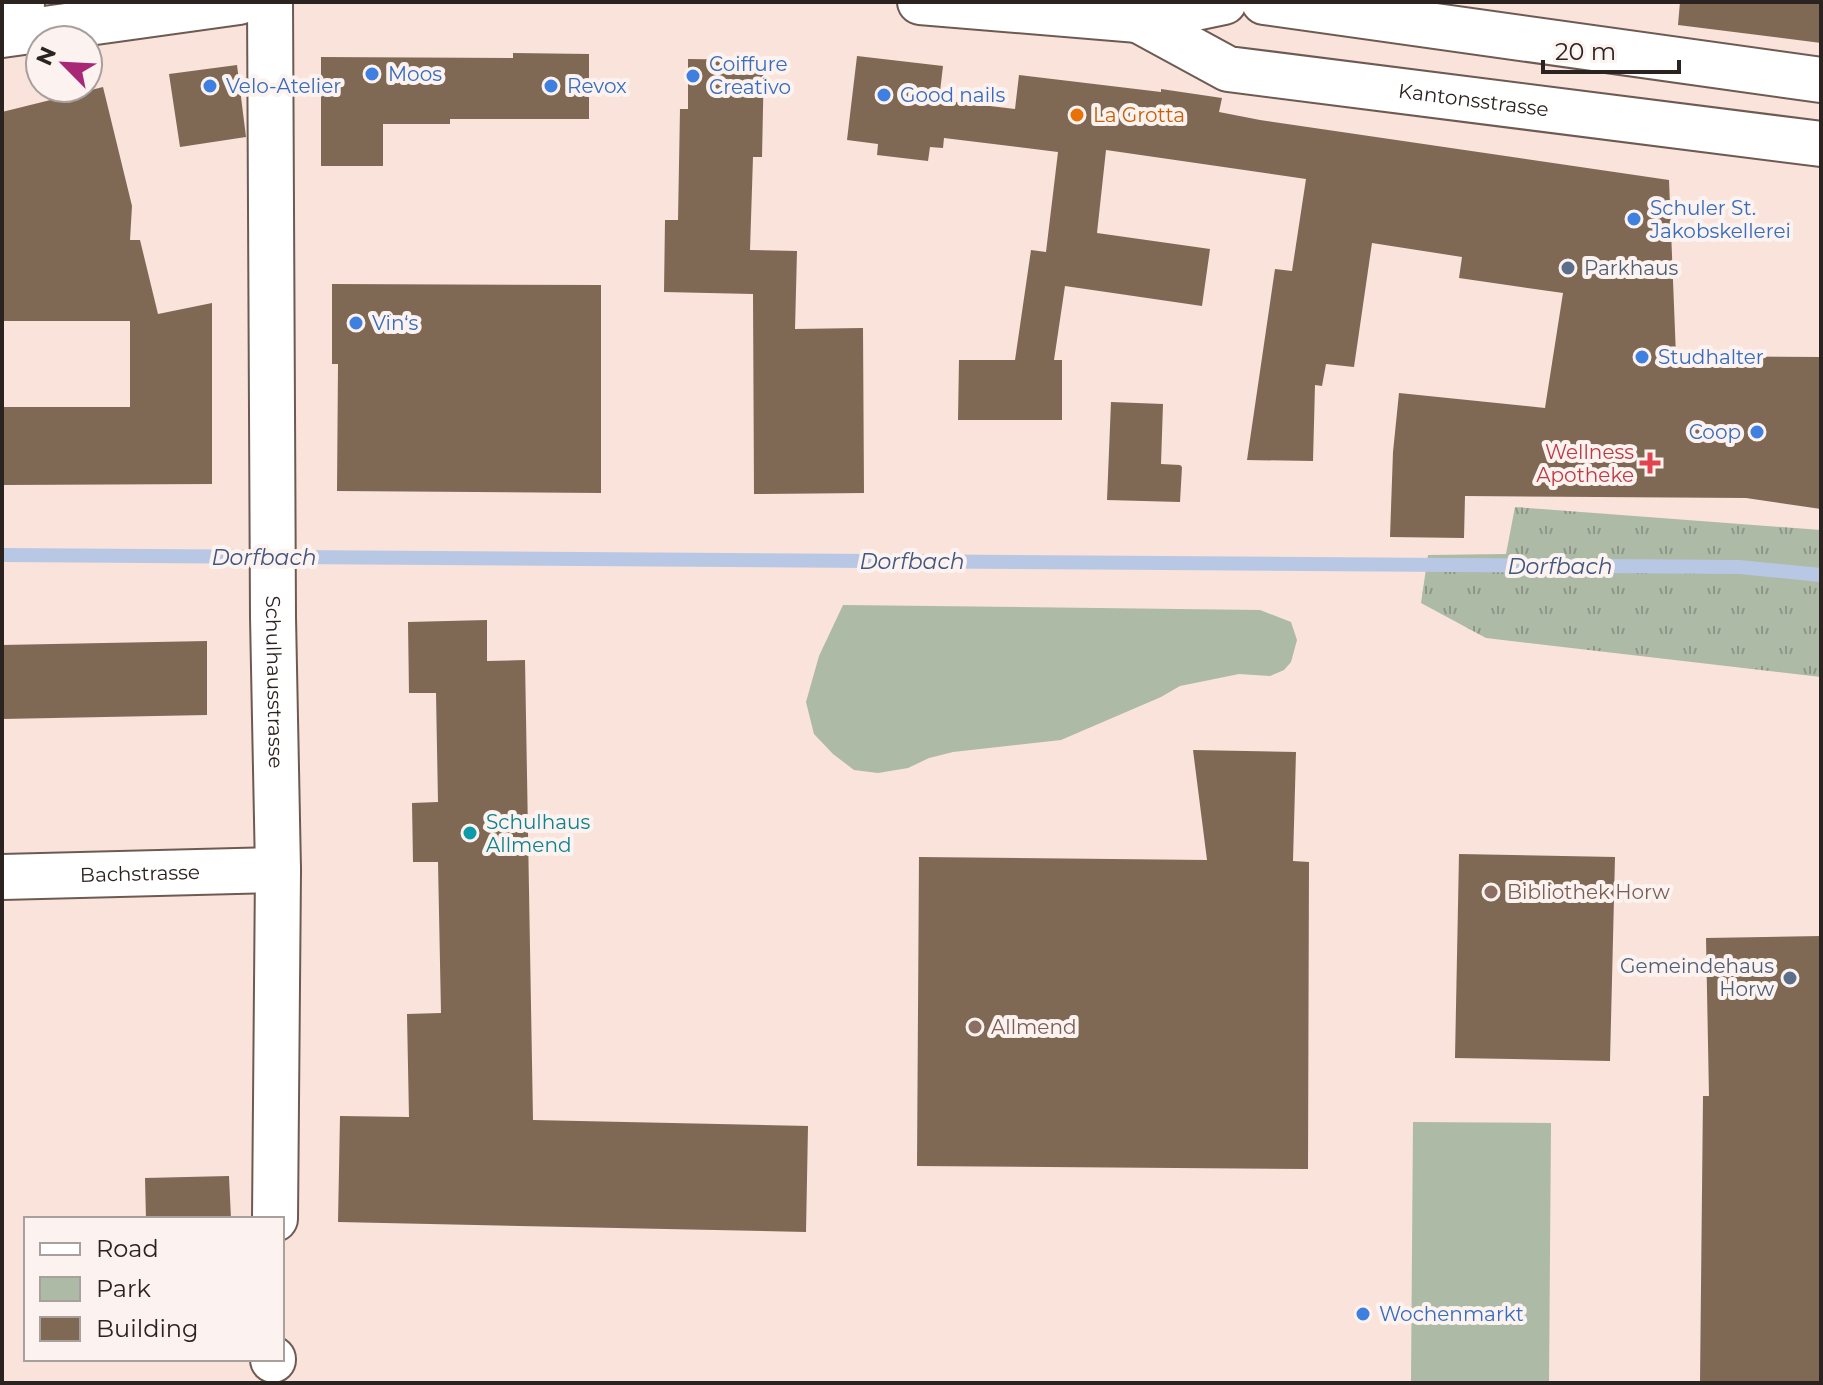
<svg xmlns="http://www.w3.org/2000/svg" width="1823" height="1385" font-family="Montserrat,sans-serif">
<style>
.grass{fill:url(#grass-tufts)}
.park{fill:#acbaa6}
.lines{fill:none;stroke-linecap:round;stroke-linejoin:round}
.stream{stroke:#b8c8e4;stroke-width:14}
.building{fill:#7f6954}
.minor-casing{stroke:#6d5b53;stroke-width:48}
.major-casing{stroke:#6d5b53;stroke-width:48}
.minor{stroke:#fff;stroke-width:44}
.major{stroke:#fff;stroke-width:44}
.shop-dot{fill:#3f7fe0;stroke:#fcf3f0;stroke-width:3}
.food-dot{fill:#e8710a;stroke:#fcf3f0;stroke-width:3}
.service-dot{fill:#5c6f8a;stroke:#fcf3f0;stroke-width:3}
.health-dot{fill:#e0444e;stroke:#fcf3f0;stroke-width:3}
.culture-dot{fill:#0f9aa8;stroke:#fcf3f0;stroke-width:3}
.education-dot{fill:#8d6e63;stroke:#fcf3f0;stroke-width:3}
.labels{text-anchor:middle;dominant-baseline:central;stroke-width:8;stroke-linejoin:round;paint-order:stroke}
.shop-label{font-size:20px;fill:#366cbe;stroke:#fcf3f0;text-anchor:start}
.street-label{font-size:20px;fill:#2b2320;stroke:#fcf3f0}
.food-label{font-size:20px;fill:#c56008;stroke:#fcf3f0;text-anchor:start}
.service-label{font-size:20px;fill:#4e5e75;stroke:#fcf3f0;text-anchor:start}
.health-label{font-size:20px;fill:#be3a42;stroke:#fcf3f0;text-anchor:end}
.culture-label{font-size:20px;fill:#0d838f;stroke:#fcf3f0;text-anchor:start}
.education-label{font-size:20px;fill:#785e54;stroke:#fcf3f0;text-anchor:start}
.water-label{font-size:22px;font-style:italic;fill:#40577f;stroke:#fcf3f0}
</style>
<defs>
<pattern id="grass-tufts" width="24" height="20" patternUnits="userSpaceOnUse" patternTransform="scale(2)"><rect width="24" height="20" fill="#acbaa6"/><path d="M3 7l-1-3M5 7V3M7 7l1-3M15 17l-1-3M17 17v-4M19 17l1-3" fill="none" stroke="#8c9787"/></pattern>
</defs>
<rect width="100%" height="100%" fill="#f9e3da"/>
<polygon class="grass" points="1515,507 1821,530 1821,677 1486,638 1421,603 1428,555 1506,554"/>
<g class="park">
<polygon points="843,605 1260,610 1291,622 1297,640 1291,662 1284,670 1270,676 1239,674 1180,686 1161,697 1061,740 953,752 929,758 908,768 878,773 854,770 833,754 814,734 806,702 819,656"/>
<polygon points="1413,1122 1551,1123 1549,1383 1411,1383"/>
</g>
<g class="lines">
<polyline class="stream" points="2,555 1739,567 1821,575"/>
</g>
<g class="building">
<polygon points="1680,2 1821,2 1821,43 1678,25"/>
<polygon points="513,53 589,54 589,119 450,119 450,124 383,124 383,166 321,166 321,57 513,58"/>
<polygon points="857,56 943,66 939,100 1015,109 1019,75 1161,92 1161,89 1222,98 1219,112 1260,120 1669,180 1676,356 1821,357 1821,509 1746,498 1465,496 1464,538 1390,537 1393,452 1399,393 1545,408 1563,293 1459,278 1462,257 1372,243 1354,367 1326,364 1322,386 1315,385 1313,461 1247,460 1275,269 1292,271 1306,179 1106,150 1097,233 1210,249 1202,306 1065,286 1054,360 1062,360 1062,420 958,420 959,360 1015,360 1031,250 1046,252 1058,152 944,138 943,148 930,147 928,161 877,155 878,144 847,140"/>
<polygon points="688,59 764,60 762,157 753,157 750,250 797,251 795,329 863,328 864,493 754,494 753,294 664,292 665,220 678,220 680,109 688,109"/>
<polygon points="237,65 246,137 180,147 169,74"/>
<polygon points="103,87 132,206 130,240 140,240 158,314 212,303 212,484 2,485 2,407 130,407 130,321 2,321 2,112"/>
<polygon points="332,284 601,285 601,493 337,491 338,364 332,364"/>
<polygon points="1111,402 1163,404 1161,464 1180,465 1182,467 1180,502 1107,500"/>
<polygon points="487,620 487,661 525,660 533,1120 808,1126 806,1232 338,1222 340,1116 409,1117 407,1014 441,1013 438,862 413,862 412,803 438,802 436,693 409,693 408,622"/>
<polygon points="207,641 207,715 2,719 2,645"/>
<polygon points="1193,750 1296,752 1293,861 1309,862 1308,1169 917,1166 919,857 1207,860"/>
<polygon points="1459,854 1615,857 1610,1061 1455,1058"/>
<polygon points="1821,936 1821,1383 1700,1383 1703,1096 1709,1096 1706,938"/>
<polygon points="229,1176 231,1219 146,1219 145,1178"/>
</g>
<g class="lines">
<g class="minor-casing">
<g id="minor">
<path id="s1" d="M270,2L273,617L278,870L275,1219"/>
<polyline points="21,31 22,2"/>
<path id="s2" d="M2,877L278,870"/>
<polyline points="273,1360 273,1359"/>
</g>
</g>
<g class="major-casing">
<g id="major">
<polyline points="920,2 1138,20 1224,2"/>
<polyline points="1264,2 1821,80"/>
<path id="s3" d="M1138,20L1228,69L1821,144"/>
<polyline points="2,35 239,2"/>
</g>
</g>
<use href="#minor" class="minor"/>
<use href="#major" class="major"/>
</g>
<g class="shop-dot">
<circle cx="372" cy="74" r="8"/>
<circle cx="693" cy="76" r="8"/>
<circle cx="210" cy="86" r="8"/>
<circle cx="551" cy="86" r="8"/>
<circle cx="884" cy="95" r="8"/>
<circle cx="1634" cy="219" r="8"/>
<circle cx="356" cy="323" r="8"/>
<circle cx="1642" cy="357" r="8"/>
<circle cx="1757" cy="432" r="8"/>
<circle cx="1363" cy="1314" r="8"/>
</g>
<circle class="food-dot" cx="1077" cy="115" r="8"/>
<g class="service-dot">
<circle cx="1568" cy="268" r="8"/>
<circle cx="1790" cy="978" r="8"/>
</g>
<path class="health-dot" d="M1646 451h8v8h8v8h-8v8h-8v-8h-8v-8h8z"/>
<circle class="culture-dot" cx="470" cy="833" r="8"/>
<g class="education-dot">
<circle cx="1491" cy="892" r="8"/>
<circle cx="975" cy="1027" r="8"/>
</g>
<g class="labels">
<g class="shop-label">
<text x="709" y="64">Coiffure<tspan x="709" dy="23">Creativo</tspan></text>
<text x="388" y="74">Moos</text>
<text x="226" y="86">Velo-Atelier</text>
<text x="567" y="86">Revox</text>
<text x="900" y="95">Good nails</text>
<text x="1650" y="208">Schuler St.<tspan x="1650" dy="23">Jakobskellerei</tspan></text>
<text x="372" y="323">Vin‘s</text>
<text x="1658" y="357">Studhalter</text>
<text x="1741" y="432" text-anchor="end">Coop</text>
<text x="1379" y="1314">Wochenmarkt</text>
</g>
<g class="street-label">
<text stroke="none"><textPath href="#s3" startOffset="350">Kantonsstrasse</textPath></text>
<text stroke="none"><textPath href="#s1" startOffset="680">Schulhausstrasse</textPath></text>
<text stroke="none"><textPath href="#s2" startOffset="138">Bachstrasse</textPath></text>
</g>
<g class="food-label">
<text x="1093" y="115">La Grotta</text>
</g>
<g class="service-label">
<text x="1584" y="268">Parkhaus</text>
<text x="1774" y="966" text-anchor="end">Gemeindehaus<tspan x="1774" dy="23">Horw</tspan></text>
</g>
<g class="health-label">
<text x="1634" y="452">Wellness<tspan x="1634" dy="23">Apotheke</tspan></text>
</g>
<g class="culture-label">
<text x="486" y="822">Schulhaus<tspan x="486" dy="23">Allmend</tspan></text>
</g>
<g class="education-label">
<text x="1507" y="892">Bibliothek Horw</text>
<text x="991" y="1027">Allmend</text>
</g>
<g class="water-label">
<text x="264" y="557">Dorfbach</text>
<text x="912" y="561">Dorfbach</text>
<text x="1560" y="566">Dorfbach</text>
</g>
</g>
<rect width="1823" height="1385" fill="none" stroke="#2b2320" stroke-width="8"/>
<rect x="24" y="1217" width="260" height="144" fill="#fcf3f0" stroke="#a8a09d" stroke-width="2"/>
<rect x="40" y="1243" width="40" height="12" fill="#ffffff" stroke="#a8a09d" stroke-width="2"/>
<text x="96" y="1257" font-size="24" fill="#2b2320">Road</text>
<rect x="40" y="1277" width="40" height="24" fill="#acbaa6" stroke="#a8a09d" stroke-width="2"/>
<text x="96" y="1297" font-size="24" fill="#2b2320">Park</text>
<rect x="40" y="1317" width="40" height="24" fill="#7f6954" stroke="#a8a09d" stroke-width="2"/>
<text x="96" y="1337" font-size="24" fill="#2b2320">Building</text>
<g transform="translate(64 64) rotate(294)"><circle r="38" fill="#fcf3f0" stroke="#a8a09d" stroke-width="2"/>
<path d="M0-6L14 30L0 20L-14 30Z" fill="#a92876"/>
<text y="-12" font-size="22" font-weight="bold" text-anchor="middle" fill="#2b2320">N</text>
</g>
<path d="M1543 60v12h136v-12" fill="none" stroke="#2b2320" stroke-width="4"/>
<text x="1555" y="60" font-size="24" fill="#2b2320" stroke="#fcf3f0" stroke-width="6" paint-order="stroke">20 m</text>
</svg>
